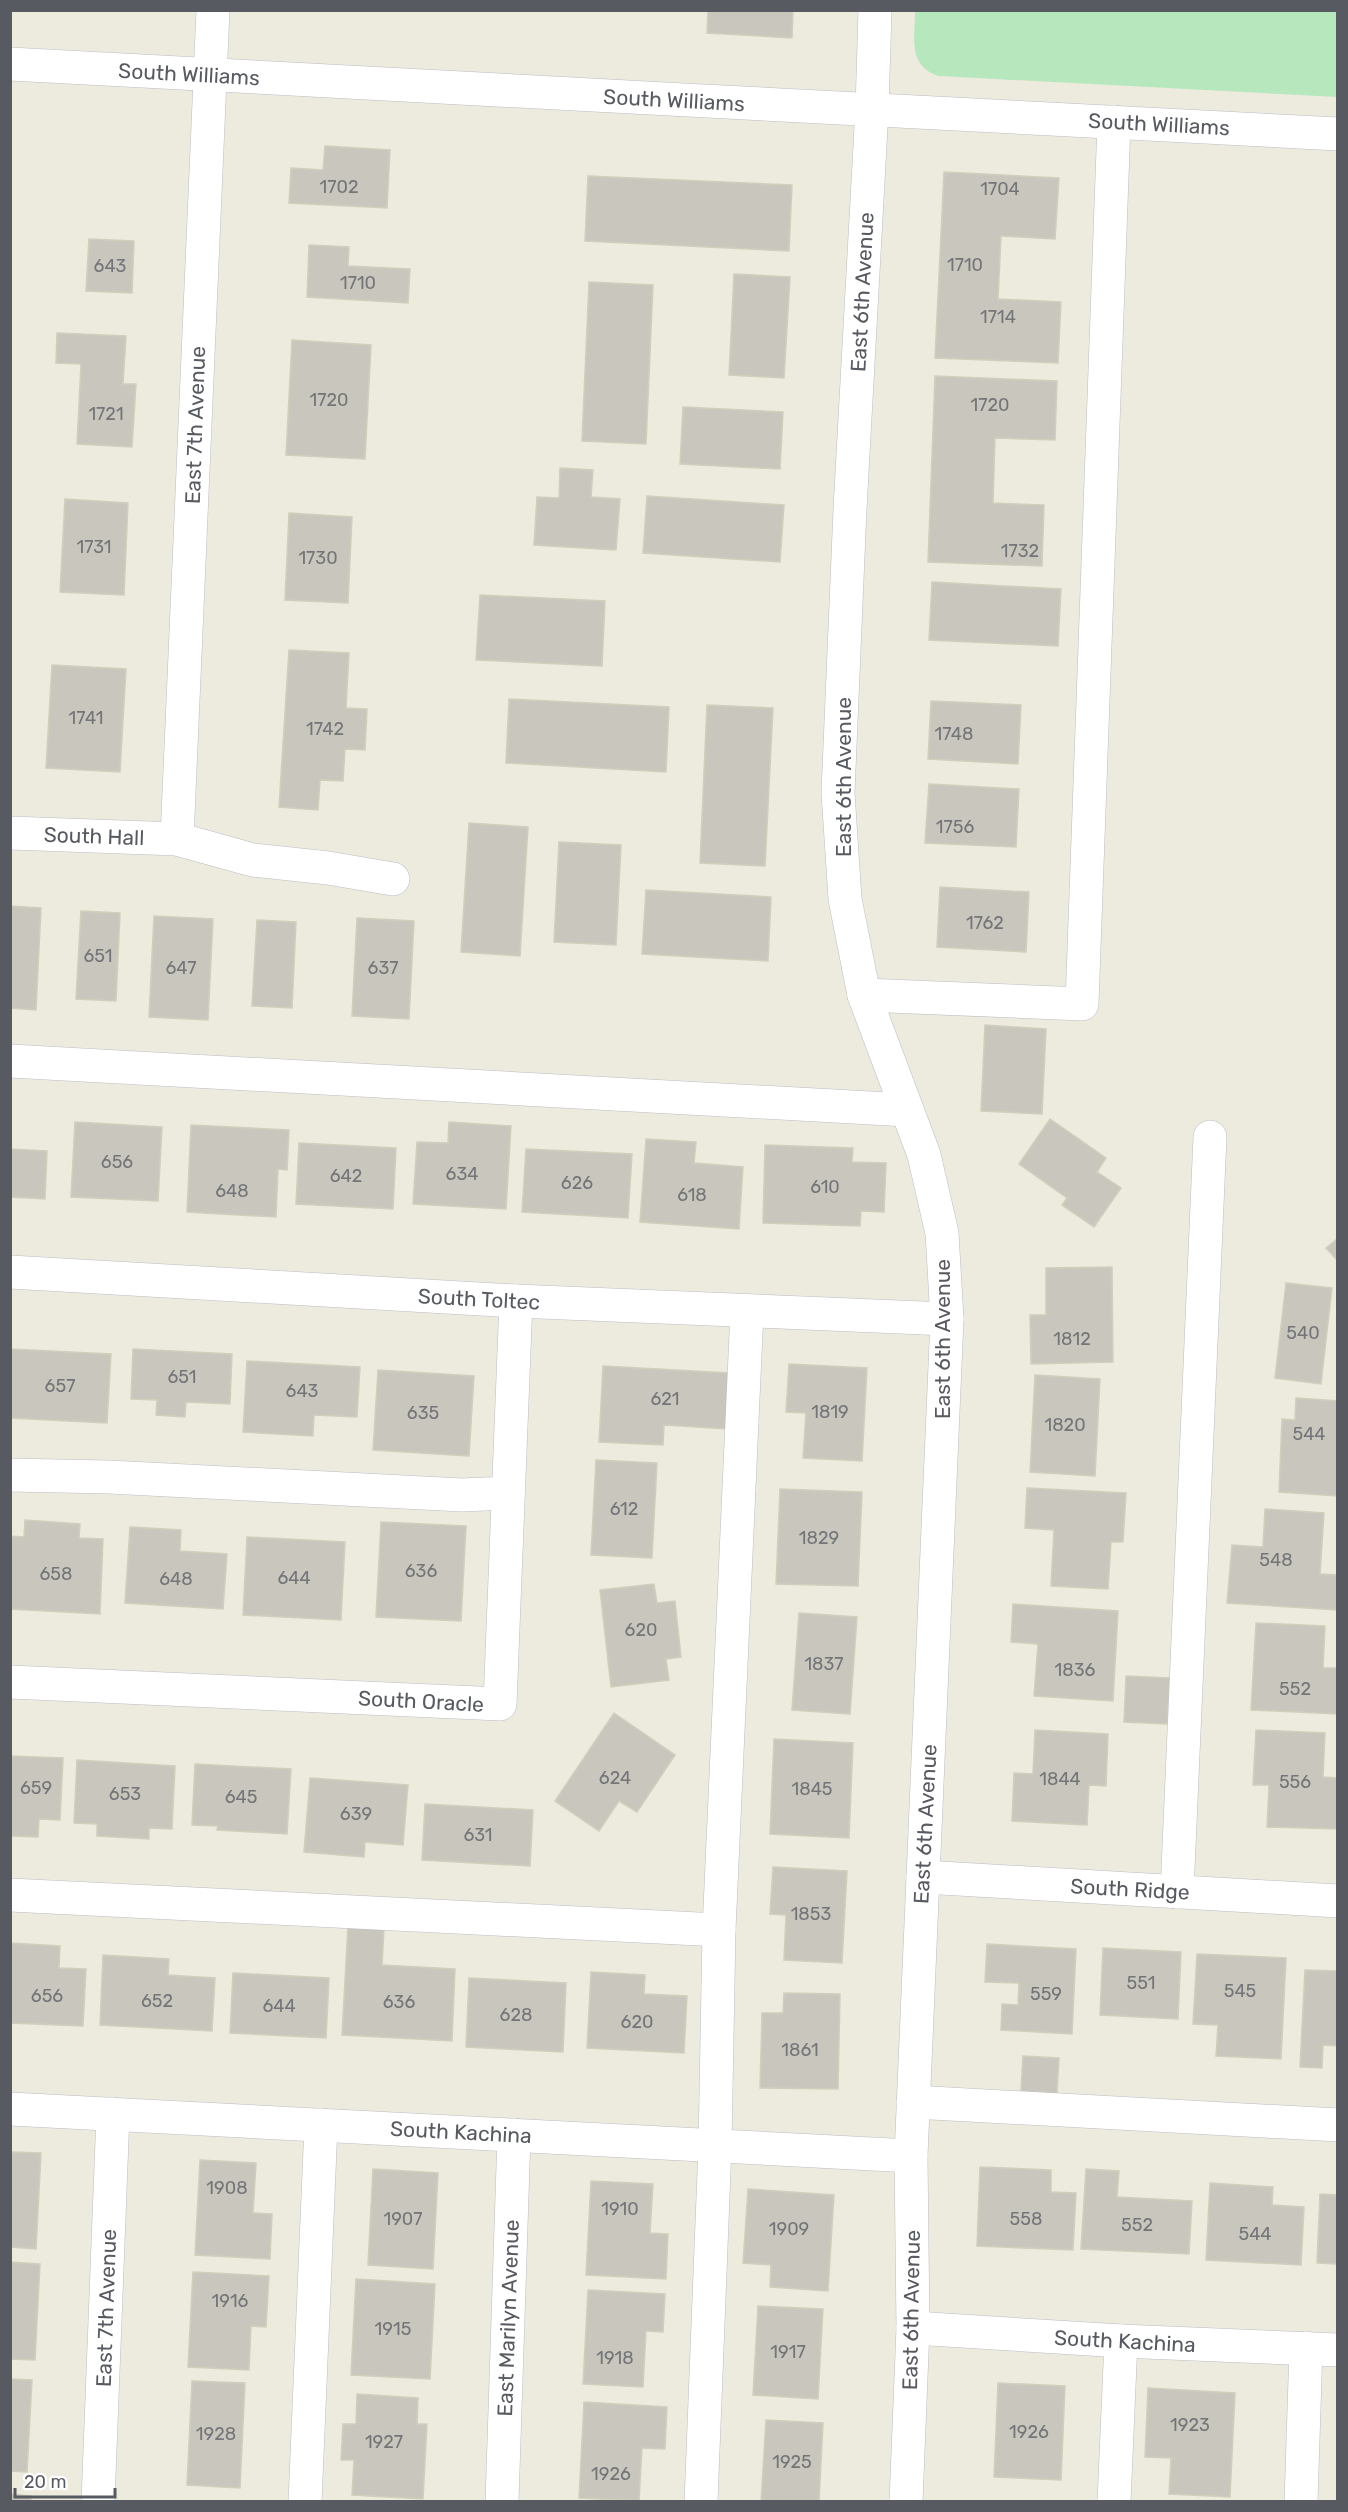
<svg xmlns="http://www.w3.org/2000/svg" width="1348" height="2512" font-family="Rubik,sans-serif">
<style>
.green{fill:#b7e7bd}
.building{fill:#c9c7bd;stroke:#d2cebc;stroke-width:1.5}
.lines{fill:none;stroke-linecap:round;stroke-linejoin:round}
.minor-casing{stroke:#bbbdc4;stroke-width:34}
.minor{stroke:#fff;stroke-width:33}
.labels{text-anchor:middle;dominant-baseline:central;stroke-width:5;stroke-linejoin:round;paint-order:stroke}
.number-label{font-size:18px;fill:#747578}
.street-label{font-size:21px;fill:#575a61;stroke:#fff}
</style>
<rect width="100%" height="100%" fill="#edebde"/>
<path class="green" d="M915,11H1337V97L939,76C907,66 915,37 915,11Z"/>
<g class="building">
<polygon points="708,10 793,10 792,38 707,33"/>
<polygon points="325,146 390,150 387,208 289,203 291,168 323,170"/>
<polygon points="944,172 1059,178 1055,239 1001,236 998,299 1061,302 1058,363 935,358"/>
<polygon points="588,176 792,185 789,251 585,241"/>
<polygon points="89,239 134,241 132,293 86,291"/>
<polygon points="309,245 349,247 348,266 410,269 408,303 307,297"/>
<polygon points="734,274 790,277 784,378 729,375"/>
<polygon points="589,282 653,285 646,444 582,441"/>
<polygon points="57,333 126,336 123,384 136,384 132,447 77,444 81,364 56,363"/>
<polygon points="292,340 371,345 365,459 286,455"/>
<polygon points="935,376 1057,381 1055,440 995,438 993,503 1044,505 1042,566 928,562"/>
<polygon points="683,407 783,412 780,469 680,464"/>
<polygon points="560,468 593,470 591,497 620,499 616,550 534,545 537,497 559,498"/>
<polygon points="647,496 784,505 780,562 643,553"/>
<polygon points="65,499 128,503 124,595 60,592"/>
<polygon points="289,513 352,517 348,603 285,600"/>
<polygon points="932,582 1061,589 1058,646 929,640"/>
<polygon points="480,595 605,601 602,666 476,660"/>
<polygon points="289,650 349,653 346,708 367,709 365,750 345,749 343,781 320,780 318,810 279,807"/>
<polygon points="52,665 126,669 120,772 46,768"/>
<polygon points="509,699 669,707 666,772 506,763"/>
<polygon points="931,701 1021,705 1018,764 928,759"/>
<polygon points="707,705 773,708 765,866 700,863"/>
<polygon points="929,784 1019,789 1016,847 925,843"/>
<polygon points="469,823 528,827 520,956 461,952"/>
<polygon points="559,842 621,845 616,945 554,942"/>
<polygon points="940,887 1029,892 1026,952 937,947"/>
<polygon points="646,890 771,897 768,961 642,954"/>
<polygon points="10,906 41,908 36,1010 10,1008"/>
<polygon points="81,911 120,913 116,1001 76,999"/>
<polygon points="154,916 213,919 208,1020 149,1017"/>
<polygon points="357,918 414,921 409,1019 352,1016"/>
<polygon points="257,920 296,922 292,1008 252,1006"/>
<polygon points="985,1025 1046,1029 1042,1114 981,1111"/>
<polygon points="1050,1119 1106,1158 1097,1172 1121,1188 1094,1227 1062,1205 1067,1198 1019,1164"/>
<polygon points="75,1122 162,1127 158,1201 71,1197"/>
<polygon points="449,1122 511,1126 506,1209 413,1204 417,1142 448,1143"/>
<polygon points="191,1125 289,1130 287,1170 278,1169 276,1217 187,1212"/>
<polygon points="646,1139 696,1142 694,1163 743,1167 739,1229 640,1222"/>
<polygon points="299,1143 396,1148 393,1209 296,1204"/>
<polygon points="765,1145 853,1148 852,1162 886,1163 884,1212 861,1211 860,1226 763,1223"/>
<polygon points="10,1149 47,1151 45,1199 10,1197"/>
<polygon points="526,1149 632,1154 628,1218 522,1212"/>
<polygon points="1338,1238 1338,1261 1326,1248"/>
<polygon points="1112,1267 1113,1362 1031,1364 1030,1315 1046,1315 1046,1268"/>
<polygon points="1286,1283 1332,1288 1321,1384 1275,1378"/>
<polygon points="10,1349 111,1354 107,1423 10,1418"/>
<polygon points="133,1349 232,1354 230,1404 186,1402 185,1417 156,1415 157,1400 131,1399"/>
<polygon points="247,1361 360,1367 357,1417 314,1415 313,1436 243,1432"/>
<polygon points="789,1364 867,1368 862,1461 803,1458 806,1413 786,1412"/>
<polygon points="603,1366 730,1373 727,1429 664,1425 663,1445 599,1442"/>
<polygon points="378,1370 474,1376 469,1456 373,1450"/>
<polygon points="1035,1375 1100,1379 1095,1476 1030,1472"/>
<polygon points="1296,1398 1338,1401 1338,1496 1279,1492 1282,1419 1295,1420"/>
<polygon points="596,1460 657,1463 652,1558 591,1555"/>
<polygon points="1027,1488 1126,1493 1123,1542 1111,1542 1108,1589 1051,1586 1054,1530 1025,1528"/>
<polygon points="780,1489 862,1492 858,1586 776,1584"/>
<polygon points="1265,1509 1324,1513 1320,1574 1338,1575 1338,1610 1227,1603 1232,1545 1263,1547"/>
<polygon points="25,1520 80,1524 79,1538 103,1539 100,1614 10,1609 10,1536 24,1537"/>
<polygon points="381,1522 466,1526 461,1621 376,1617"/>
<polygon points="130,1527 181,1530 180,1551 227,1554 223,1609 125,1603"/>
<polygon points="247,1537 345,1542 341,1620 243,1615"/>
<polygon points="654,1584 657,1603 675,1601 681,1657 666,1659 669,1680 611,1687 600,1590"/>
<polygon points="1013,1604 1118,1611 1113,1701 1034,1696 1038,1644 1011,1642"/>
<polygon points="799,1613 857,1617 850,1714 792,1710"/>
<polygon points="1256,1623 1325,1626 1323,1668 1338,1668 1338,1714 1251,1710"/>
<polygon points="1126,1676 1170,1678 1167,1724 1124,1722"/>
<polygon points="614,1713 675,1755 637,1812 619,1801 599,1831 555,1801"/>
<polygon points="1035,1730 1108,1734 1106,1786 1089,1785 1087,1825 1012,1821 1014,1773 1033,1774"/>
<polygon points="1256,1730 1325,1733 1323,1777 1338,1778 1338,1829 1267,1827 1269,1785 1253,1785"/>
<polygon points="774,1739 853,1743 849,1838 770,1834"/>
<polygon points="10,1756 63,1758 60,1820 39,1819 38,1837 10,1836"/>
<polygon points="77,1760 175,1766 172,1829 149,1828 149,1839 97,1836 97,1824 74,1823"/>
<polygon points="195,1764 291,1769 287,1834 217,1830 218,1826 192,1825"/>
<polygon points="310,1778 408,1785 403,1845 365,1842 364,1857 304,1852"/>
<polygon points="425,1804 533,1810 530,1866 422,1860"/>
<polygon points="773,1867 847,1871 842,1963 784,1960 786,1915 770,1914"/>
<polygon points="348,1926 384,1928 382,1965 455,1969 452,2041 342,2035"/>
<polygon points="10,1943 60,1946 59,1968 86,1969 83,2026 10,2023"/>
<polygon points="987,1944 1076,1949 1072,2034 1001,2030 1002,2004 1018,2005 1019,1983 985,1982"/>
<polygon points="1103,1948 1181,1952 1178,2019 1100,2015"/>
<polygon points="1197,1954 1286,1958 1281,2059 1216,2056 1218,2025 1193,2024"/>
<polygon points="103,1955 169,1959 168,1975 215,1978 212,2031 100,2025"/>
<polygon points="1305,1970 1338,1971 1338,2046 1323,2045 1322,2068 1300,2067"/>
<polygon points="591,1972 645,1975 644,1994 687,1996 684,2053 587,2048"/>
<polygon points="233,1973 329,1978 326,2038 230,2033"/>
<polygon points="469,1978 566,1983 563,2052 466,2047"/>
<polygon points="784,1993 840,1994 838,2089 760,2088 762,2013 783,2013"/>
<polygon points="1023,2056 1059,2058 1057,2093 1021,2091"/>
<polygon points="10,2152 41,2153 36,2249 10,2247"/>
<polygon points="200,2160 256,2163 253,2213 272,2214 270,2259 195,2255"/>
<polygon points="980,2167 1051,2170 1051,2192 1076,2193 1073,2250 977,2246"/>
<polygon points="373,2169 438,2173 433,2269 368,2265"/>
<polygon points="1086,2169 1119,2171 1117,2197 1192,2201 1189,2254 1081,2249"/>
<polygon points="591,2181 653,2184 650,2233 668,2234 666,2279 586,2275"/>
<polygon points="1210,2183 1273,2187 1272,2205 1304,2207 1301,2265 1206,2260"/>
<polygon points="748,2189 834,2195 828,2291 770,2287 771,2265 743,2263"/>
<polygon points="1320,2194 1338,2195 1338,2264 1317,2263"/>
<polygon points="10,2262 40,2264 35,2360 10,2359"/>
<polygon points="193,2272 269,2276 266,2327 251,2326 249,2370 188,2367"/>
<polygon points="356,2279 435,2284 430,2379 351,2375"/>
<polygon points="588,2290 665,2294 663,2332 646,2331 643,2387 583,2384"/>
<polygon points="758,2306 823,2309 818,2399 753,2395"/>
<polygon points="10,2379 32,2380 27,2472 10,2471"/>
<polygon points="192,2381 245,2383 240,2488 187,2485"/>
<polygon points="998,2383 1065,2386 1061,2480 994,2477"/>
<polygon points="1148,2388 1235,2393 1230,2497 1169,2494 1171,2458 1145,2457"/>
<polygon points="357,2394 418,2398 417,2424 427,2424 423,2499 352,2495 354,2460 341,2460 343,2424 356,2424"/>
<polygon points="584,2402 667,2407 665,2449 642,2448 639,2501 579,2498"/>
<polygon points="766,2420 823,2423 819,2502 761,2502"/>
<polygon points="10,2494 31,2496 31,2502 10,2502"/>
</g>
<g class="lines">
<g class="minor-casing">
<g id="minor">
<polyline points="875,10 872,109 850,509 838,793 845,899 864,995 924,1155 942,1233 947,1319 911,2156 913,2328 906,2502"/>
<path d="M10,64C453,89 895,110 1338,134"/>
<polyline points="10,833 177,839 253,860 328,868 393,879"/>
<polyline points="177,839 213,10"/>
<polyline points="864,995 1082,1004 1114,122"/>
<polyline points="10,1061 907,1110"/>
<polyline points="10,1272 516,1301 947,1319"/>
<polyline points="10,1475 109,1477 462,1495 508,1493"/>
<polyline points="10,1682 500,1704 516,1301"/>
<polyline points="923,1877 1338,1901"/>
<polyline points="1177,1892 1210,1137"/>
<polyline points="10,1895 719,1930"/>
<polyline points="913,2102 1338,2125"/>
<polyline points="10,2109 911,2156"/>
<polyline points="913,2328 1121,2341 1338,2350"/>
<polyline points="98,2502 113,2114"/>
<polyline points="305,2502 321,2125"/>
<polyline points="502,2502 514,2135"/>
<polyline points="701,2502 715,2146 719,1930 747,1311"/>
<polyline points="1114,2502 1121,2341"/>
<polyline points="1301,2502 1306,2348"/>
</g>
</g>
<use href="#minor" class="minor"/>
</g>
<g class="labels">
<g class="number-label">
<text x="339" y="187">1702</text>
<text x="1000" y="189">1704</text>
<text x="965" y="265">1710</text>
<text x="110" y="266">643</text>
<text x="358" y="283">1710</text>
<text x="998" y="317">1714</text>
<text x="329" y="400">1720</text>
<text x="990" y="405">1720</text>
<text x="106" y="414">1721</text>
<text x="94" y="547">1731</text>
<text x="1020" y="551">1732</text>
<text x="318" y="558">1730</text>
<text x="86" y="718">1741</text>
<text x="325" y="729">1742</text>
<text x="954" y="734">1748</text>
<text x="955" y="827">1756</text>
<text x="985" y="923">1762</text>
<text x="98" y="956">651</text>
<text x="181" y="968">647</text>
<text x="383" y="968">637</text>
<text x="117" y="1162">656</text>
<text x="462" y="1174">634</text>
<text x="346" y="1176">642</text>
<text x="577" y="1183">626</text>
<text x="825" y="1187">610</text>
<text x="232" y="1191">648</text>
<text x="692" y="1195">618</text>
<text x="1303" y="1333">540</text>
<text x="1072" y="1339">1812</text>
<text x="182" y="1377">651</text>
<text x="60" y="1386">657</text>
<text x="302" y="1391">643</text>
<text x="665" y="1399">621</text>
<text x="830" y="1412">1819</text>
<text x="423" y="1413">635</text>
<text x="1065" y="1425">1820</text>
<text x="1309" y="1434">544</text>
<text x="624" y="1509">612</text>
<text x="819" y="1538">1829</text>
<text x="1276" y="1560">548</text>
<text x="421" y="1571">636</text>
<text x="56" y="1574">658</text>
<text x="294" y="1578">644</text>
<text x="176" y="1579">648</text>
<text x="641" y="1630">620</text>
<text x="824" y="1664">1837</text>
<text x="1075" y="1670">1836</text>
<text x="1295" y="1689">552</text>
<text x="615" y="1778">624</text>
<text x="1060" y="1779">1844</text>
<text x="1295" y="1782">556</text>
<text x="36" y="1788">659</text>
<text x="812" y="1789">1845</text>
<text x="125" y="1794">653</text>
<text x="241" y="1797">645</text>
<text x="356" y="1814">639</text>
<text x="478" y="1835">631</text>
<text x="811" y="1914">1853</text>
<text x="1141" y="1983">551</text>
<text x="1240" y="1991">545</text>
<text x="1046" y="1994">559</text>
<text x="47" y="1996">656</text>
<text x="157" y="2001">652</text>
<text x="399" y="2002">636</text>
<text x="279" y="2006">644</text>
<text x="516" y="2015">628</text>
<text x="637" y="2022">620</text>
<text x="800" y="2050">1861</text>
<text x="227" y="2188">1908</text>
<text x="620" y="2209">1910</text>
<text x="403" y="2219">1907</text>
<text x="1026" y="2219">558</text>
<text x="1137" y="2225">552</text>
<text x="789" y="2229">1909</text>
<text x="1255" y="2234">544</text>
<text x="230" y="2301">1916</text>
<text x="393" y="2329">1915</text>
<text x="788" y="2352">1917</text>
<text x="615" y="2358">1918</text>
<text x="1190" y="2425">1923</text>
<text x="1029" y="2432">1926</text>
<text x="216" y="2434">1928</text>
<text x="384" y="2442">1927</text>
<text x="792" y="2462">1925</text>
<text x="611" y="2474">1926</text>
</g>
<g class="street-label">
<text transform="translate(189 74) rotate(3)">South Williams</text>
<text transform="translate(674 100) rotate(3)">South Williams</text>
<text transform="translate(1159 124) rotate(3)">South Williams</text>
<text transform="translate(862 292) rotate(-87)">East 6th Avenue</text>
<text transform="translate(195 425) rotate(-88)">East 7th Avenue</text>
<text transform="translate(843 777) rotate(-90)">East 6th Avenue</text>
<text transform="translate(94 836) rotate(2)">South Hall</text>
<text transform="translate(479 1299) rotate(3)">South Toltec</text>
<text transform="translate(942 1339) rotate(-90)">East 6th Avenue</text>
<text transform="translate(421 1701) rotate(3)">South Oracle</text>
<text transform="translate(925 1824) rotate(-87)">East 6th Avenue</text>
<text transform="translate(1130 1889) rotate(3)">South Ridge</text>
<text transform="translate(461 2132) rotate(3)">South Kachina</text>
<text transform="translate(106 2308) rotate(-88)">East 7th Avenue</text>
<text transform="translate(911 2310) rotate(-89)">East 6th Avenue</text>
<text transform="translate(508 2318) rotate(-88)">East Marilyn Avenue</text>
<text transform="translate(1125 2341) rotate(3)">South Kachina</text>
</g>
</g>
<rect width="1348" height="2512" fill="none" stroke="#575a61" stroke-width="24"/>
<path d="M15 2488v9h100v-9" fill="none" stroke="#575a61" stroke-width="3"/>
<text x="24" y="2488" font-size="18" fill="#575a61" stroke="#ffffff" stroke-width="4.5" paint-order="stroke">20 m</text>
</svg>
